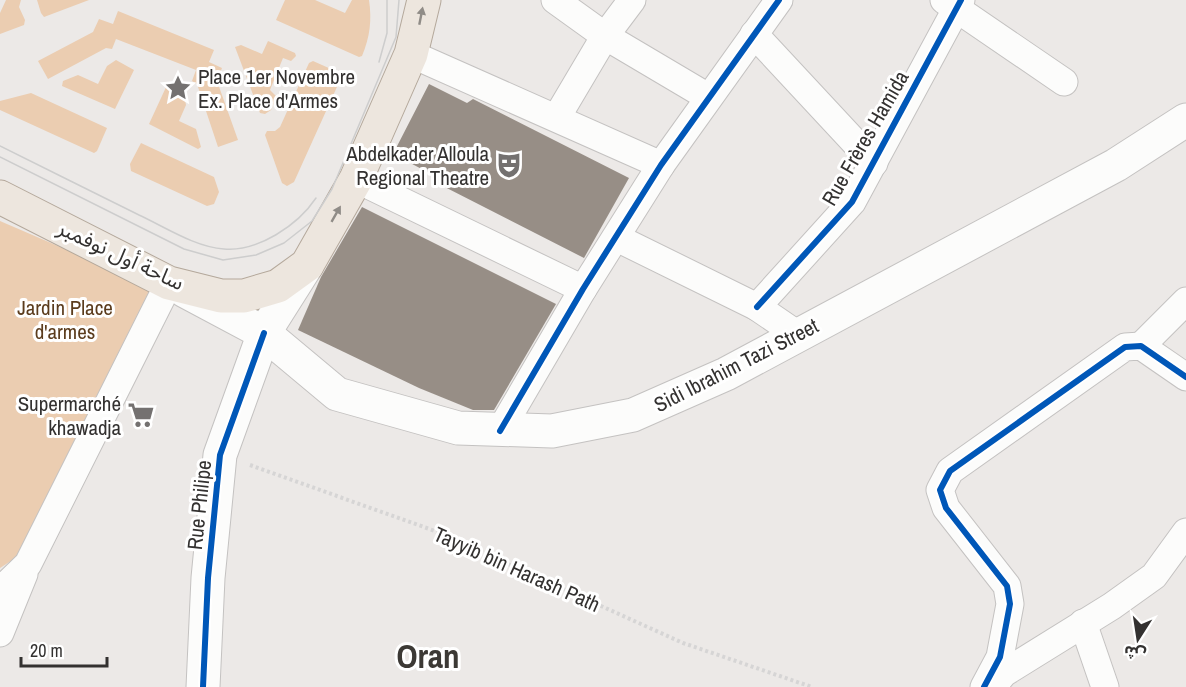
<svg xmlns="http://www.w3.org/2000/svg" width="1186" height="687" font-family="'Archivo Narrow','Noto Sans Arabic',sans-serif">
<style>
.green{fill:#ebcdb1}
.building{fill:#978e86}
.lines{fill:none;stroke-linecap:round;stroke-linejoin:round}
.street-casing{stroke:#c4c2c1;stroke-width:29}
.secondary-casing{stroke:#c4c2c1;stroke-width:35}
.primary-casing{stroke:#b4a89b;stroke-width:35}
.path{stroke:#d6d5d5;stroke-width:4;stroke-dasharray:3 3;stroke-linecap:butt}
.street{stroke:#fcfcfb;stroke-width:27}
.secondary{stroke:#fcfcfb;stroke-width:33}
.primary{stroke:#ede6de;stroke-width:33}
.tram{stroke:#cdcdcd;stroke-width:1.5}
.cycleway-casing{stroke:#fff;stroke-width:10}
.cycleway{stroke:#0057b8;stroke-width:6}
.oneway{fill:#908c87}
.labels{text-anchor:middle;dominant-baseline:central;stroke-width:6;stroke-linejoin:round;paint-order:stroke}
.poi-label{font-size:21px;fill:#333130;stroke:#fff;text-anchor:end}
.street-label{font-size:21px;fill:#333130;stroke:#fff}
.park-label{font-size:21px;fill:#5b3c1d;stroke:#fff}
.town-label{font-size:33px;font-weight:bold;fill:#3c3935;stroke:#fff}
</style>
<rect width="100%" height="100%" fill="#ece9e7"/>
<g class="green">
<polygon points="6,0 21,0 19,7 25,20 24,25 0,34 0,13"/>
<polygon points="37,0 89,0 44,17 41,13"/>
<path d="M285,0H315L345,13L352,0H369C372,20 370,37 362,56L359,57L276,20Z"/>
<polygon points="118,11 214,50 209,62 222,68 217,81 238,140 218,147 197,84 192,81 196,70 116,39 112,49 106,48 48,79 38,61 93,32 99,19 113,24"/>
<polygon points="268,41 295,53 296,56 291,61 283,58 270,90 277,97 271,110 265,114 260,113 235,47 241,45 262,54"/>
<polygon points="116,60 134,70 115,109 62,86 63,81 78,75 98,84 107,66"/>
<polygon points="313,61 340,73 341,78 294,182 287,186 282,183 265,135 267,131 275,131 280,127 309,63"/>
<polygon points="167,85 183,89 186,105 179,121 196,129 201,147 198,149 149,124"/>
<polygon points="31,93 107,128 97,151 94,153 0,110 0,101"/>
<polygon points="141,143 214,177 219,192 214,204 207,206 131,171 130,164"/>
<polygon points="0,221 153,287 20,555 0,568"/>
</g>
<g class="building">
<polygon points="429,84 467,103 473,99 629,178 584,258 433,181 435,176 393,154"/>
<polygon points="362,207 556,304 494,410 473,410 419,388 298,330 321,277"/>
</g>
<g class="lines">
<g class="street-casing">
<g id="street">
<polyline points="555,0 605,36 708,97"/>
<polyline points="944,0 1064,82"/>
<polyline points="754,34 874,163"/>
<polyline points="411,54 661,165"/>
<polyline points="557,117 605,36 632,0"/>
<polyline points="356,179 583,289"/>
<polyline points="617,238 757,307 798,335"/>
<polyline points="757,307 852,202 961,0"/>
<polyline points="1141,346 1186,301"/>
<polyline points="500,431 583,289 661,165 779,0"/>
<polyline points="0,591 28,564 169,283"/>
<polyline points="1083,623 1105,687"/>
<polyline points="0,633 24,574"/>
<polyline points="984,687 1000,657 1010,604 1007,586 946,508 940,490 950,471 1125,347 1141,346 1186,377"/>
<polyline points="992,687 1004,673 1112,606 1154,576 1186,532"/>
</g>
</g>
<g class="secondary-casing">
<g id="secondary">
<polyline points="185,291 264,333 337,394 458,428 552,431 633,415 726,374 1116,165 1186,120"/>
<polyline points="203,687 208,578 220,455 264,333 307,265"/>
</g>
</g>
<g class="primary-casing">
<polyline id="primary" points="0,197 169,283 221,296 244,296 278,286 307,265 356,179 411,54 424,0"/>
</g>
<polyline class="path" points="250,465 435,531 683,643 812,687"/>
<use href="#street" class="street"/>
<use href="#secondary" class="secondary"/>
<use href="#primary" class="primary"/>
<g class="tram">
<polyline points="379,62 387,33 387,0"/>
<path d="M0,146C46,169 93,192 139,215C165,227 195,247 224,249C258,252 298,225 316,198"/>
<polyline points="0,157 184,249 223,260 256,255 284,243 312,221 332,189 396,37 399,0"/>
</g>
<g class="cycleway-casing">
<g id="cycleway">
<polyline points="757,307 852,202 961,0"/>
<polyline points="500,431 583,289 661,165 779,0"/>
<polyline points="203,687 208,578 220,455 264,333"/>
<polyline points="984,687 1000,657 1010,604 1007,586 946,508 940,490 950,471 1125,347 1141,346 1186,377"/>
</g>
</g>
<use href="#cycleway" class="cycleway"/>
</g>
<defs><path id="oneway-solid" d="M-6-.8H1V-3.2L6.5 0L1 3.2V.8H-6Z" transform="scale(1.5)"/></defs>
<g class="oneway">
<use href="#oneway-solid" transform="translate(421 16) rotate(-79)"/>
<use href="#oneway-solid" transform="translate(336 214) rotate(-60)"/>
</g>
<defs>
<g id="sight-bare" transform="scale(2.07)"><path d="M0-6L1.8-2.2L6-1.7L2.9 1.2L3.7 5.4L0 3.3L-3.7 5.4L-2.9 1.2L-6-1.7L-1.8-2.2Z" fill="#747170" stroke="#fff" stroke-width="2.5" paint-order="stroke"/></g>
<g id="theatre-bare" transform="scale(2.07)"><path d="M-5-5.5Q0-4 5-5.5V0Q5 5 0 6Q-5 5-5 0ZM-3.3-2.5H-1v1.5H-3.3ZM1-2.5H3.3v1.5H1ZM-2.8 1Q0 5.5 2.8 1Z" fill="#747170" stroke="#fff" stroke-width="2.5" paint-order="stroke"/></g>
<g id="supermarket-bare" transform="scale(2.07)"><path d="M-6-5.5h2.5l.6 2H6L4.5 2H-2.5L-4.4-4H-6ZM-1.5 3.2a1.3 1.3 0 1 0 .1 0ZM3 3.2a1.3 1.3 0 1 0 .1 0Z" fill="#747170" stroke="#fff" stroke-width="2.5" paint-order="stroke"/></g>
</defs>
<g fill-rule="evenodd">
<use href="#sight-bare" x="178" y="88"/>
<use href="#theatre-bare" x="509" y="165"/>
<use href="#supermarket-bare" x="141" y="415"/>
</g>
<g class="labels">
<g class="poi-label">
<text x="198" y="76" text-anchor="start">Place 1er Novembre<tspan x="198" dy="24">Ex. Place d'Armes</tspan></text>
<text x="489" y="153">Abdelkader Alloula<tspan x="489" dy="24">Regional Theatre</tspan></text>
<text x="121" y="403">Supermarché<tspan x="121" dy="24">khawadja</tspan></text>
</g>
<g class="street-label">
<text transform="translate(865 138) rotate(-60)">Rue Frères Hamida</text>
<text transform="translate(121 255) rotate(25)">ساحة أول نوفمبر</text>
<text transform="translate(736 365) rotate(-27)">Sidi Ibrahim Tazi Street</text>
<text transform="translate(199 505) rotate(-84)">Rue Philipe</text>
<text transform="translate(517 569) rotate(24)">Tayyib bin Harash Path</text>
</g>
<g class="park-label">
<text x="65" y="307">Jardin Place<tspan x="65" dy="24">d'armes</tspan></text>
</g>
<g class="town-label">
<text x="428" y="656">Oran</text>
</g>
</g>
<g transform="translate(1138 639) rotate(192)" stroke="#ffffff" stroke-width="4.5" paint-order="stroke">
<path d="M0-4.5L10 22L0 15L-10 22Z" fill="#333130"/>
<text y="-9" font-size="16" font-weight="bold" text-anchor="middle" fill="#333130">ش</text>
</g>
<path d="M21 657v9h86v-9" fill="none" stroke="#333130" stroke-width="3"/>
<text x="30" y="657" font-size="18" fill="#333130" stroke="#ffffff" stroke-width="4.5" paint-order="stroke">20 m</text>
</svg>
